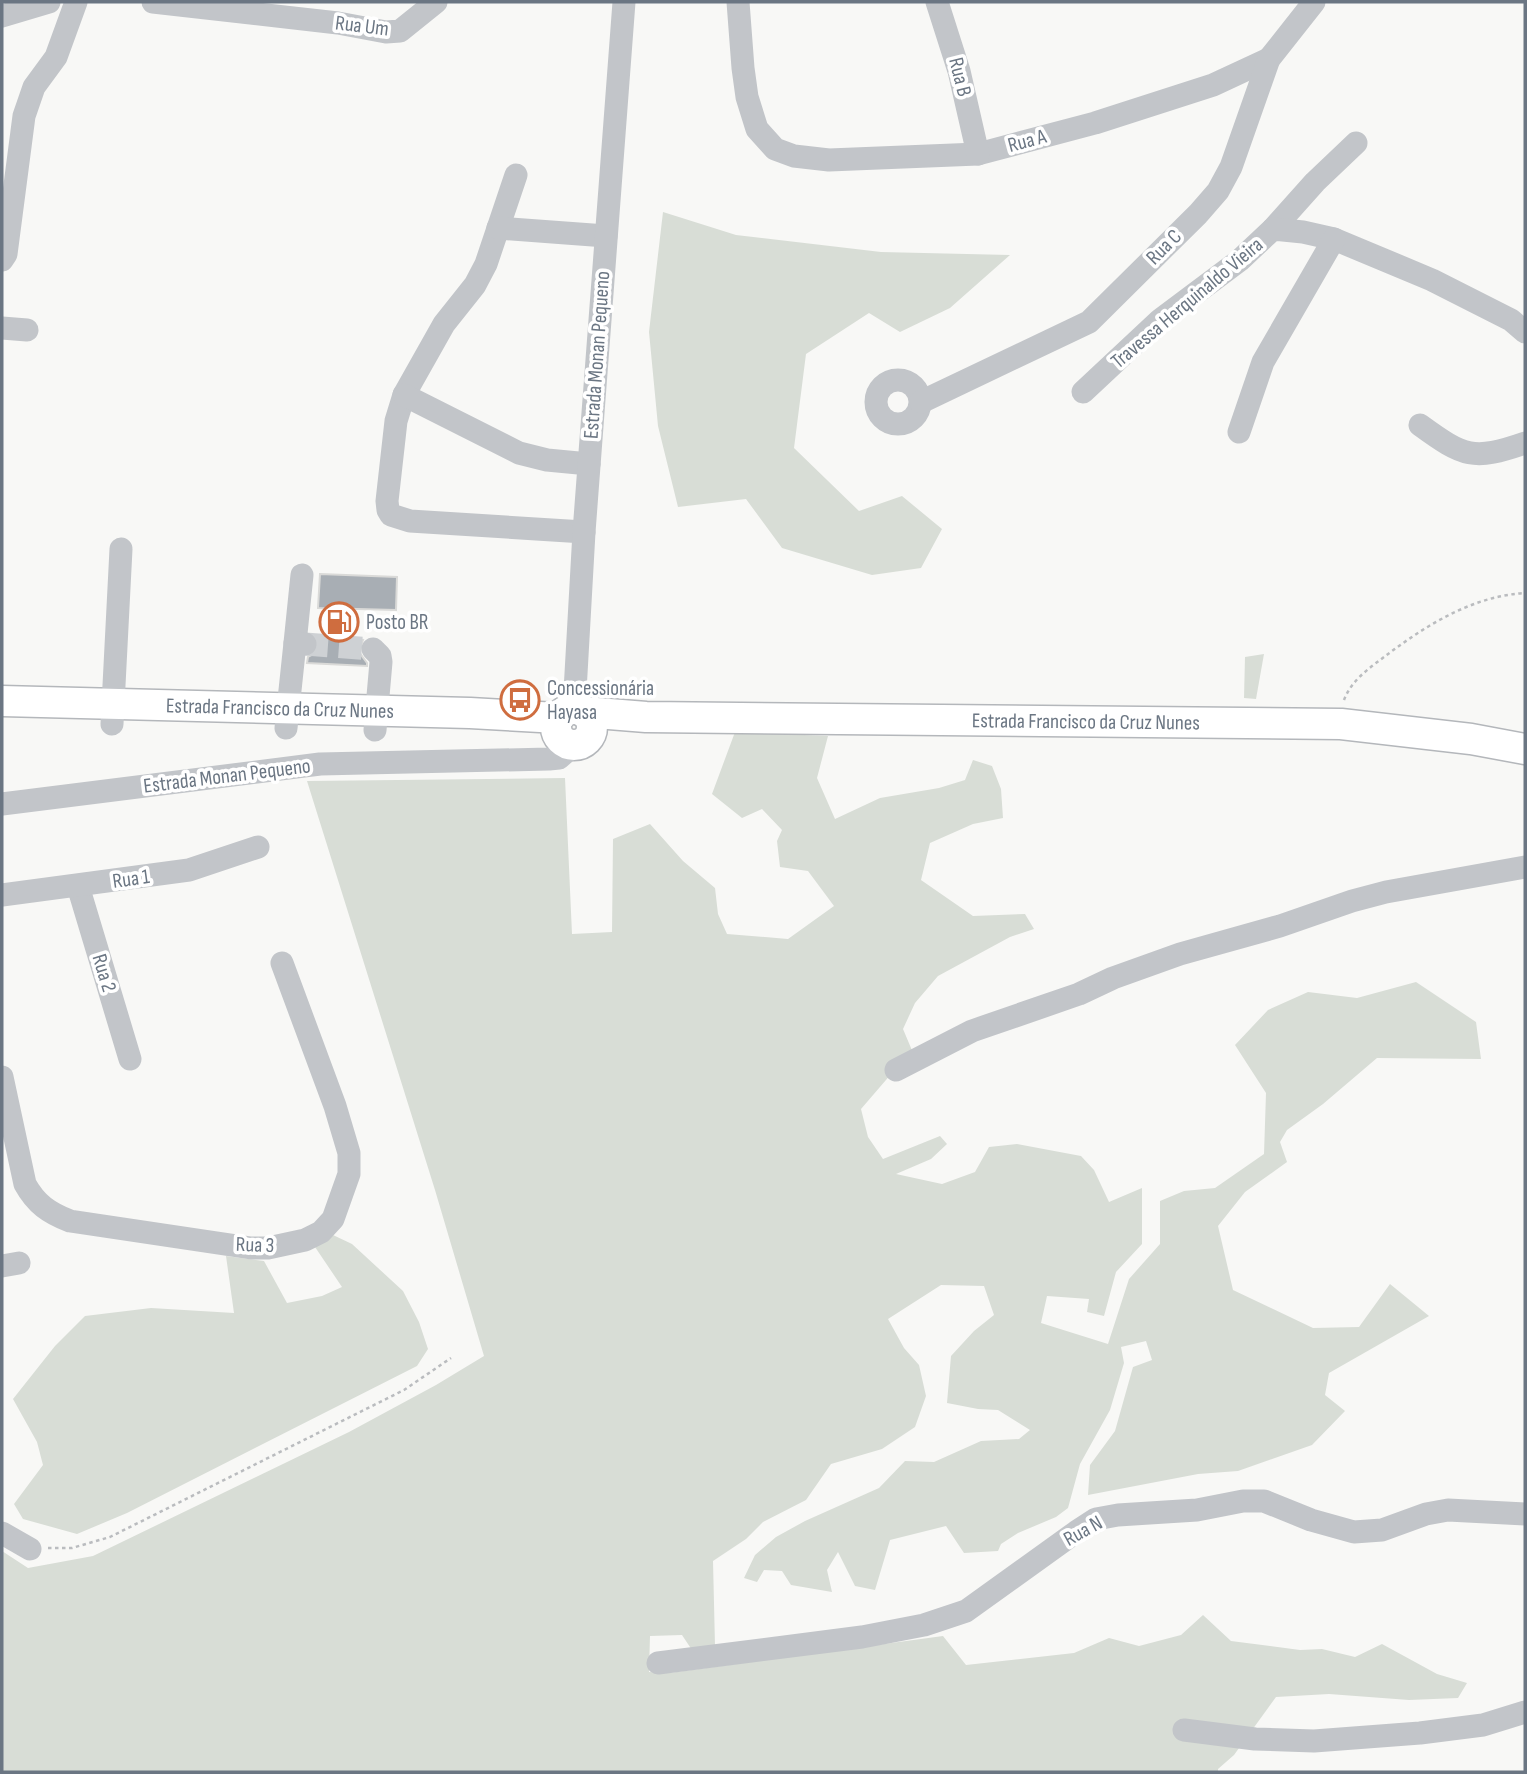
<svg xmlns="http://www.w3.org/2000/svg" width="1527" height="1774" font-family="'Sofia Sans Condensed',sans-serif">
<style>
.green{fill:#d8ddd6}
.building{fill:#a8aeb4;stroke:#dadad8;stroke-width:2}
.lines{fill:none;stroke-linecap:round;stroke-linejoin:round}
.minor-tunnel{stroke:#ced1d4;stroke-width:23;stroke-dasharray:23 11;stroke-linecap:butt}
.major-casing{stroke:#b4b7bb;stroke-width:33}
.path{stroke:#babcbf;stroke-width:2.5;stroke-dasharray:3.5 3.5;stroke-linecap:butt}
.minor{stroke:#c2c5c9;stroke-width:23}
.major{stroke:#fff;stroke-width:30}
.labels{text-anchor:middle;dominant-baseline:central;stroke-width:7;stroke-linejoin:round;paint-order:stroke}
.street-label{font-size:21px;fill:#6b7683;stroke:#fff}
.poi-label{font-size:21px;fill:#6b7683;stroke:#fff;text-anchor:start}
</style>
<rect width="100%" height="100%" fill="#f8f8f6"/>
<g class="green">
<polygon points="663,212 736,235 881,252 1010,255 950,308 900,332 869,313 806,354 794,448 859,511 902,496 942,529 921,568 872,575 782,548 746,499 678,507 658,426 649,332"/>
<polygon points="1264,654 1256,699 1244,698 1245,657"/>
<polygon points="735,732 828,736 817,778 835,819 880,798 939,788 965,780 973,760 992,766 1001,789 1003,818 973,824 930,843 921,880 973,916 1025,914 1034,929 1010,937 938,976 915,1003 903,1029 919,1067 892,1073 861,1109 868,1137 883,1159 940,1136 947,1144 931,1159 896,1174 942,1184 975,1172 989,1147 1017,1144 1081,1156 1094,1170 1109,1202 1142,1188 1142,1244 1116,1272 1104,1316 1087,1312 1089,1299 1047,1296 1041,1323 1108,1344 1129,1279 1160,1244 1160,1201 1184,1191 1215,1188 1264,1154 1266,1093 1235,1045 1268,1010 1308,992 1357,998 1416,982 1476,1022 1481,1059 1377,1058 1323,1104 1287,1130 1280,1142 1287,1162 1245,1192 1218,1226 1233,1290 1313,1328 1359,1327 1390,1284 1429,1316 1329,1373 1325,1395 1345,1411 1312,1445 1238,1471 1198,1474 1088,1495 1090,1465 1115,1431 1133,1367 1152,1360 1146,1341 1121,1347 1124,1363 1110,1410 1080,1464 1068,1508 1056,1517 1018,1533 1001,1544 998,1551 964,1553 946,1526 890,1540 875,1590 855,1586 838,1552 827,1570 832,1592 791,1585 782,1571 764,1570 757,1582 744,1578 755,1555 776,1537 805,1521 879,1488 905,1461 934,1462 981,1441 1019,1439 1030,1430 998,1410 978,1409 947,1403 951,1356 974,1331 994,1315 984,1286 941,1285 888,1319 904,1348 919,1365 926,1396 915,1427 882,1449 831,1464 806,1500 763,1522 746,1539 713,1561 715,1646 692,1650 682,1635 650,1636 649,1672 669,1673 943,1636 966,1665 1074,1653 1109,1638 1139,1646 1181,1635 1203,1615 1231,1641 1300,1650 1322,1649 1355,1657 1382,1644 1437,1674 1467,1683 1458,1698 1409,1700 1329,1694 1276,1697 1234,1755 1218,1769 1218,1772 2,1772 2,1551 28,1568 93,1556 349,1432 436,1385 484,1356 435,1190 307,781 565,778 572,934 612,932 613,839 650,824 683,861 715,888 718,914 727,934 788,939 834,906 808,871 780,867 777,841 782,830 762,809 742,818 712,794"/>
<polygon points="333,1235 352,1244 403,1291 419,1322 428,1349 417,1366 127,1513 77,1534 23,1519 14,1504 43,1465 37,1442 13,1399 55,1346 85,1316 151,1308 234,1313 226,1256 264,1261 287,1303 322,1296 342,1287 315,1247"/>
</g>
<g class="building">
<polygon points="320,574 397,577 396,610 318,608"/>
<polygon points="317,637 363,640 359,652 367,663 367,666 307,663 308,657 317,652 319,645"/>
</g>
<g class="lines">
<polyline class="minor-tunnel" points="305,644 373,649"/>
<g class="major-casing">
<g id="major">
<path id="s1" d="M2,701L470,713L558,718"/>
<circle cx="574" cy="727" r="18"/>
<path id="s2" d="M584,712L646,717L1341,724L1471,739L1525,749"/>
</g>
</g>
<g class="path">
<path d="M1344,700C1351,681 1368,669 1384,657C1425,626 1472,596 1525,593"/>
<polyline points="48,1548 72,1548 110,1537 404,1390 451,1358"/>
</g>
<g class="minor">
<polyline points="153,2 338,23 386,32 400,31 436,2"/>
<polyline points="738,2 743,68 747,97 757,129 775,149 794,156 829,160 978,154 1095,123 1213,85 1269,59"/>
<polyline points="937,2 959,71 978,154"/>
<polyline points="2,16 49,2"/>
<polyline points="516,175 486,264 475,285 444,324 404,395 396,421 387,501 388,510 391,515 410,521 584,532"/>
<polyline points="498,228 606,236"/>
<polyline points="1273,229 1315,182 1356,143"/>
<polyline points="2,260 6,254 24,116 34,87 56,57 76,2"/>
<polyline points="2,328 27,330"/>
<circle cx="898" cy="402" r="22"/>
<polyline points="1083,392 1160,320 1240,260 1273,229 1303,232 1334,239 1432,280 1511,320 1525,332"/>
<polyline points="404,395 519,453 547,460 589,464"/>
<polyline points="921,402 1089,322 1198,214 1218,191 1231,167 1269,59 1314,2"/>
<path d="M1420,425C1464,457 1473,461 1525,443"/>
<polyline points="1239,432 1263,362 1334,239"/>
<polyline points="295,643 302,575"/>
<polyline points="373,649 380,656 381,662 375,730"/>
<polyline points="574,709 584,532 624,2"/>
<polyline points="112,724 121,549"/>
<polyline points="286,728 295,643 305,644"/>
<polyline points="2,804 320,764 549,759 559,758 574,745"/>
<polyline points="78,886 130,1059"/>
<polyline points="2,895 189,870 258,847"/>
<polyline points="896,1070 972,1031 1079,994 1113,978 1180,954 1280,926 1352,901 1386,892 1525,867"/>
<path d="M2,1077L25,1184C36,1204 49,1213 70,1221L251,1248H268L305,1240L321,1232L333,1219L349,1174V1153L335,1106L282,963"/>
<polyline points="2,1266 19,1263"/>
<polyline points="2,1533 30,1549"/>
<polyline points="658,1663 862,1637 924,1625 966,1611 1076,1532 1096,1519 1118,1515 1197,1510 1243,1501 1264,1501 1311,1520 1354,1532 1382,1530 1426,1514 1448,1510 1525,1514"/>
<polyline points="1184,1730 1255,1739 1314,1741 1420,1733 1483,1725 1525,1712"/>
</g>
<use href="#major" class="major"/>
</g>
<defs>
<g id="fuel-ring" transform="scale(2.0125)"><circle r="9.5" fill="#fff" stroke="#cf6d3f" stroke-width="1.5"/><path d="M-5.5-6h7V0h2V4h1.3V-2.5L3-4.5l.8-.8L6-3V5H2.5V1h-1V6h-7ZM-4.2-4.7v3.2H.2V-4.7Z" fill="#cf6d3f"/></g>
<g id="bus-ring" transform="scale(2.0125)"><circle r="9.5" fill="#fff" stroke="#cf6d3f" stroke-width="1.5"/><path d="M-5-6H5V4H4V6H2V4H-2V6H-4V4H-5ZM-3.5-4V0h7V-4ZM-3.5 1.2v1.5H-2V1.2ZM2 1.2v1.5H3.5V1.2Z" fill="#cf6d3f"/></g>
</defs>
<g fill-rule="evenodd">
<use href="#fuel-ring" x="339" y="622"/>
<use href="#bus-ring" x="520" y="700"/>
</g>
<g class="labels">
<g class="street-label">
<text transform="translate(362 26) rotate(7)">Rua Um</text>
<text transform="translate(960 77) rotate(76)">Rua B</text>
<text transform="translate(1027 141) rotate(-15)">Rua A</text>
<text transform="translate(1164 247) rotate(-45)">Rua C</text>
<text transform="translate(1187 303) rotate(-40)">Travessa Herquinaldo Vieira</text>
<text transform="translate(597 355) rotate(-86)">Estrada Monan Pequeno</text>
<text stroke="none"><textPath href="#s1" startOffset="278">Estrada Francisco da Cruz Nunes</textPath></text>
<text stroke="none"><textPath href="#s2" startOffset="502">Estrada Francisco da Cruz Nunes</textPath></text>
<text transform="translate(227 776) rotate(-7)">Estrada Monan Pequeno</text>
<text transform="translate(131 879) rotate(-8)">Rua 1</text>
<text transform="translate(104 973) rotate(73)">Rua 2</text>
<text transform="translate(255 1245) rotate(2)">Rua 3</text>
<text transform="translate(1083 1531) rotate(-29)">Rua N</text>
</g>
<g class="poi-label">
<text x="366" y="622">Posto BR</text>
<text x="547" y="688">Concessionária<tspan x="547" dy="24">Hayasa</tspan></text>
</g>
</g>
<rect width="1527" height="1774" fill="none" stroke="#6b7683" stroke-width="7"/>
</svg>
